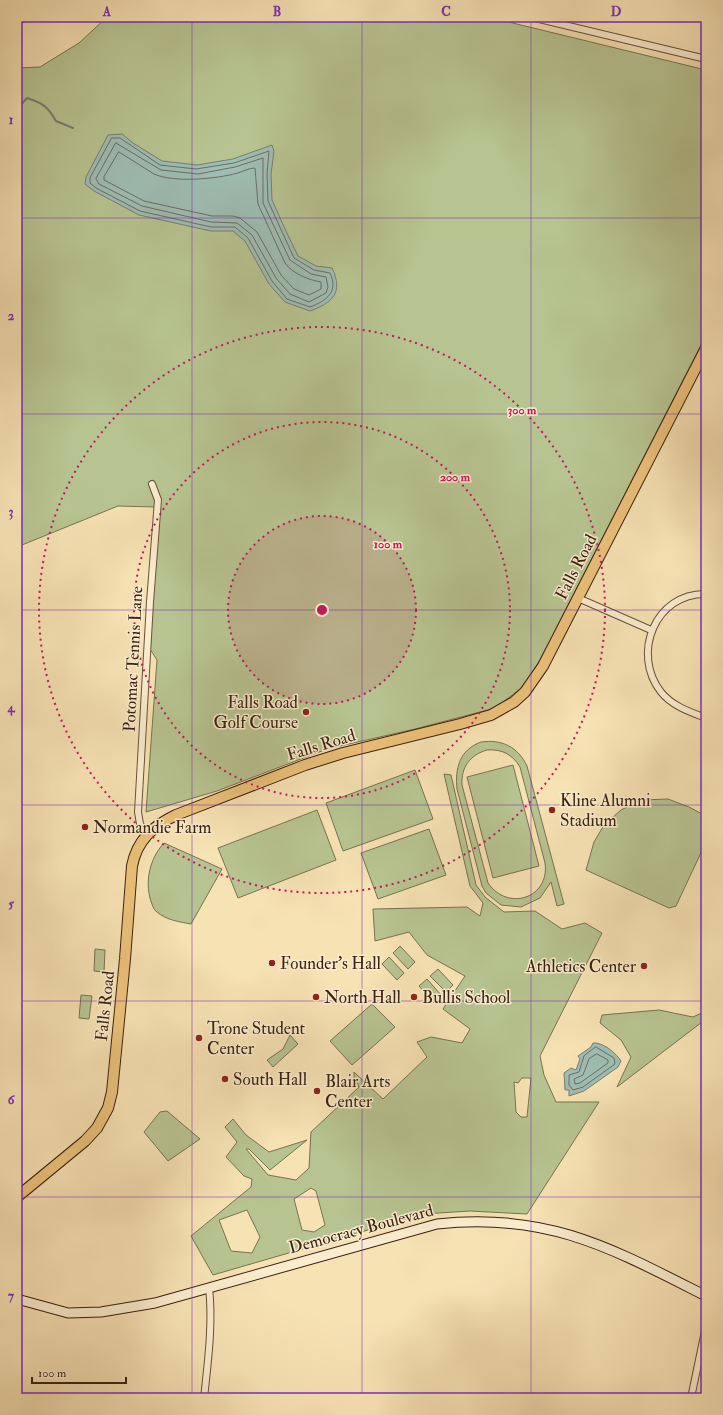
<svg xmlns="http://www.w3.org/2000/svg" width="723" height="1415" font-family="'IM FELL Double Pica',serif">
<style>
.green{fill:#b7c491;stroke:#787250;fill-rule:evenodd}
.water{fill:#9ebdb3;stroke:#767e72}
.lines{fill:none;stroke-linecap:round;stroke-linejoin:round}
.shore{stroke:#6c6e62;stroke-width:1}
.stream{stroke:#767e72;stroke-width:2}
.street-casing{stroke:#695039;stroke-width:8}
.secondary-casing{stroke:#3a2010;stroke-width:11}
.primary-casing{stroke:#3a2010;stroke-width:12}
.street{stroke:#faecce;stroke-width:6}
.secondary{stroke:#faecce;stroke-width:9}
.primary{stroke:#ecc17a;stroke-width:10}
.grid{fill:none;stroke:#7b2cbf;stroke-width:1;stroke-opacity:0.55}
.ring{fill:none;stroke:#c2185b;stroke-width:2;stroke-dasharray:2 4}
.poi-dot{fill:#8f2418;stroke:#faecce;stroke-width:1.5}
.labels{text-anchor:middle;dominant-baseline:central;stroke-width:3;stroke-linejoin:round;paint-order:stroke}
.street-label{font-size:17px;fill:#3a2010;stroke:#faecce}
.poi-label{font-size:17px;fill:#3a2010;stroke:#faecce;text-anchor:start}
.centre{fill:#c2185b;stroke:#faecce;stroke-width:2}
.ring-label{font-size:12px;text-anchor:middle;font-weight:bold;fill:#c2185b;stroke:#faecce;stroke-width:3;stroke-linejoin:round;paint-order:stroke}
.neatline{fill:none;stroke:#7b2cbf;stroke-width:1.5}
.grid-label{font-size:13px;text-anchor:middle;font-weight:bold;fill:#7b2cbf}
</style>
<rect width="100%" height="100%" fill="#f7e2b4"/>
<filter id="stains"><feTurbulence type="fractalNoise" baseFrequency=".005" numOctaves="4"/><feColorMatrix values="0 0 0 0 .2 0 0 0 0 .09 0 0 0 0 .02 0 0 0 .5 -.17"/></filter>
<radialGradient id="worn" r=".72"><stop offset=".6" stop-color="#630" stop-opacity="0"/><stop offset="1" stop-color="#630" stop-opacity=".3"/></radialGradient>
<g class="green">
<polygon points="107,17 488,17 706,70 706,335 540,660 524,686 495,708 415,729 327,749 217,791 146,812 157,660 145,641 155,507 118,506 17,547 17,68 40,67 79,43"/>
<path d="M481,742C502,739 518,747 527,766L564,904L557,906L551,882L540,898L521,907L501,905L486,893L482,886L457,789C455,769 459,750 481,742ZM487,750C502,749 512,754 520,767L545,863C550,898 508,912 488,883L462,785C461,767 470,755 487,750Z"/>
<polygon points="513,765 539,866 493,878 467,777"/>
<polygon points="415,770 433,819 343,851 326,803"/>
<path d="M444,774L451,775L476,885L485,897L504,912L535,911L562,929L585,923L602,933L540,1056L544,1075L556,1102H599L527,1214L470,1211L423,1214L213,1275L191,1236L251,1187L252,1179L244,1176L226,1157L237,1142L225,1127L233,1119L246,1135L269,1152L307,1140L270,1170L249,1149H246L268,1175L296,1180L309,1168L311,1132L359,1087L354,1077V1072L383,1099L427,1057L417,1042L431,1037L462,1043L470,1029L443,1009L465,976L427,955L409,932L375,941L373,909L467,907L480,916L483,903L470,886ZM522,1078H531L527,1117H521L516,1112L514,1082L518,1083ZM311,1188L316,1191L325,1225L314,1232L302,1230L294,1199ZM247,1210L260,1237L252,1253L231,1251L219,1220Z"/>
<polygon points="668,799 689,807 706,816 706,842 676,906 669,908 586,870 594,842 604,825 621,810 641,800"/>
<polygon points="317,810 336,860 238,898 218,848"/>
<polygon points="429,829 446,875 378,899 361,853"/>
<path d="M164,843L222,869L191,924C180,922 166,920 157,912C154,910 153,907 152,904C144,884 149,859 164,843Z"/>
<polygon points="400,946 415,962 408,969 393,953"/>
<polygon points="95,949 105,950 104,972 94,971"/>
<polygon points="389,957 404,973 397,980 382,964"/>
<polygon points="438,969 453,985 446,992 430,976"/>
<polygon points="427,979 442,996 434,1003 419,986"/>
<polygon points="81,995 92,996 89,1019 79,1018"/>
<polygon points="372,1004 395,1027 352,1065 330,1041"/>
<polygon points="706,1009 706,1019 617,1087 631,1057 621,1040 600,1023 602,1015 659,1010 693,1017 704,1012"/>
<polygon points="290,1035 298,1044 273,1067 267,1060 283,1049"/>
<polygon points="167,1111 200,1139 168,1161 144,1132 160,1112"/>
</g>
<g class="water">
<path d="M122,134L133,143L162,161L197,165L233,159L272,145L274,151L271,174L272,200L285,229L298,256L316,266L332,268C344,293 332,303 310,311L285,302L269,284L245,241L233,231H211L139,215L94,191L85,184L86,177L108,135Z"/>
<path d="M593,1043C603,1042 616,1053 621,1061L618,1067L584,1091L569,1096V1090H565L564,1073L571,1068L576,1070L580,1059L578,1056L591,1047Z"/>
</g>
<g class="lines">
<g class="shore">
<path d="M112,138H120L160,165L196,169L234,163L269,151L267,174L268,201L294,258L314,270L330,273C339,292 326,301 310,307L287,299L272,281L248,238L235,227H211L140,211L96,188L90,183V178Z"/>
<polygon points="116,143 161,170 198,174 235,167 263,158 263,203 290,260 311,274 326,277 328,287 326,293 309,302 290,294 276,278 252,235 237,223 211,222 142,206 99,184 96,179"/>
<path d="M119,152L154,174C174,183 216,179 238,173C244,171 249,168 255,168L258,204L285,263C293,274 309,280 321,282V289L309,295L294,289L281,275L257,232L240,218L233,216H212L144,201L104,180V177Z"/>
<polygon points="596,1047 614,1058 615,1064 583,1087 573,1090 569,1085 569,1075 579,1072 584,1056"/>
<polygon points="597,1054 608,1060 608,1063 580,1083 575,1084 574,1079 583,1075 589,1059"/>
</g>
<path class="stream" d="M17,106H20L27,98C43,103 48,107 56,121L73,128"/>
<g class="street-casing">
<g id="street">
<polyline points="531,17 706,59"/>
<polyline points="17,21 27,17"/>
<path d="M706,594C655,593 631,654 661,692C672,706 690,712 706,718"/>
<polyline points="578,598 651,630"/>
<polyline points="147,834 140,824 138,812 150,602 158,500 152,484"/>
<path d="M204,1398C208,1361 213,1324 209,1287"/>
<polyline points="691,1398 706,1326"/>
</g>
</g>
<g class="secondary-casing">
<path id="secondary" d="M17,1299L68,1313L101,1312L155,1303L437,1224C548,1212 611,1248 706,1296"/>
</g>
<g class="primary-casing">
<path id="primary" d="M17,1197L85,1141L97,1128L108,1108L112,1092L125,959L132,866C137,840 153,826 176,815L305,765L343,753L460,724L491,715L514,702L525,692L543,666L706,348"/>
</g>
<use href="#street" class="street"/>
<use href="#secondary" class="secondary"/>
<use href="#primary" class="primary"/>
</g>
<path class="grid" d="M192,17V1398M362,17V1398M531,17V1398M17,218H706M17,414H706M17,610H706M17,805H706M17,1001H706M17,1197H706"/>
<circle cx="322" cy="610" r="94" fill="#c2185b" fill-opacity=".12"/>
<g class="ring">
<circle cx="322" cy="610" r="94"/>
<circle cx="322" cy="610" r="188"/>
<circle cx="322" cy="610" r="283"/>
</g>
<g class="poi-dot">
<circle cx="306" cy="712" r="4"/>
<circle cx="552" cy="810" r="4"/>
<circle cx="85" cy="827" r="4"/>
<circle cx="272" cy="963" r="4"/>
<circle cx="644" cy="966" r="4"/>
<circle cx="316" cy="997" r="4"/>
<circle cx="414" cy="997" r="4"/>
<circle cx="199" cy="1038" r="4"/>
<circle cx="225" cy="1079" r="4"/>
<circle cx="317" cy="1091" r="4"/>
</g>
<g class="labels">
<g class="street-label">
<text transform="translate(576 567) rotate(-63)">Falls Road</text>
<text transform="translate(133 659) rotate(-87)">Potomac Tennis Lane</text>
<text transform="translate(321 745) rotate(-17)">Falls Road</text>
<text transform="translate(105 1006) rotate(-84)">Falls Road</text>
<text transform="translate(361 1229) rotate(-15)">Democracy Boulevard</text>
</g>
<g class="poi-label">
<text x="298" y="702" text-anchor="end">Falls Road<tspan x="298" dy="20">Golf Course</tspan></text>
<text x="560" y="800">Kline Alumni<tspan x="560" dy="20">Stadium</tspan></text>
<text x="93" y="827">Normandie Farm</text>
<text x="280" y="963">Founder's Hall</text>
<text x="636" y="966" text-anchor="end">Athletics Center</text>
<text x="324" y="997">North Hall</text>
<text x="422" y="997">Bullis School</text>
<text x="207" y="1028">Trone Student<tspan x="207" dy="20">Center</tspan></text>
<text x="233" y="1079">South Hall</text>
<text x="325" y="1081">Blair Arts<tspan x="325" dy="20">Center</tspan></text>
</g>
</g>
<circle cx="322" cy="610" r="6" class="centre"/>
<g class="ring-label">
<text x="522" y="414">300 m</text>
<text x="455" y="481">200 m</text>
<text x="388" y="548">100 m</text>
</g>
<rect width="723" height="1415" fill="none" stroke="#f7e2b4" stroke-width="44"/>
<path d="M32 1377v6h94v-6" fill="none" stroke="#3a2010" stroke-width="2"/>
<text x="38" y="1377" font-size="12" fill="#3a2010" stroke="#faecce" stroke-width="3" paint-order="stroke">100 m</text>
<rect x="22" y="22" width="679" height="1371" class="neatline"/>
<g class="grid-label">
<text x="107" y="16">A</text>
<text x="277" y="16">B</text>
<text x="446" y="16">C</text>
<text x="616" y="16">D</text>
<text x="11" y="124">1</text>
<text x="11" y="320">2</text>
<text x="11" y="516">3</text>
<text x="11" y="712">4</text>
<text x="11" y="908">5</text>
<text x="11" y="1104">6</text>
<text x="11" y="1300">7</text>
</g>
<rect width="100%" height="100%" filter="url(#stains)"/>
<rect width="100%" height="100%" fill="url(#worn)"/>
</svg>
